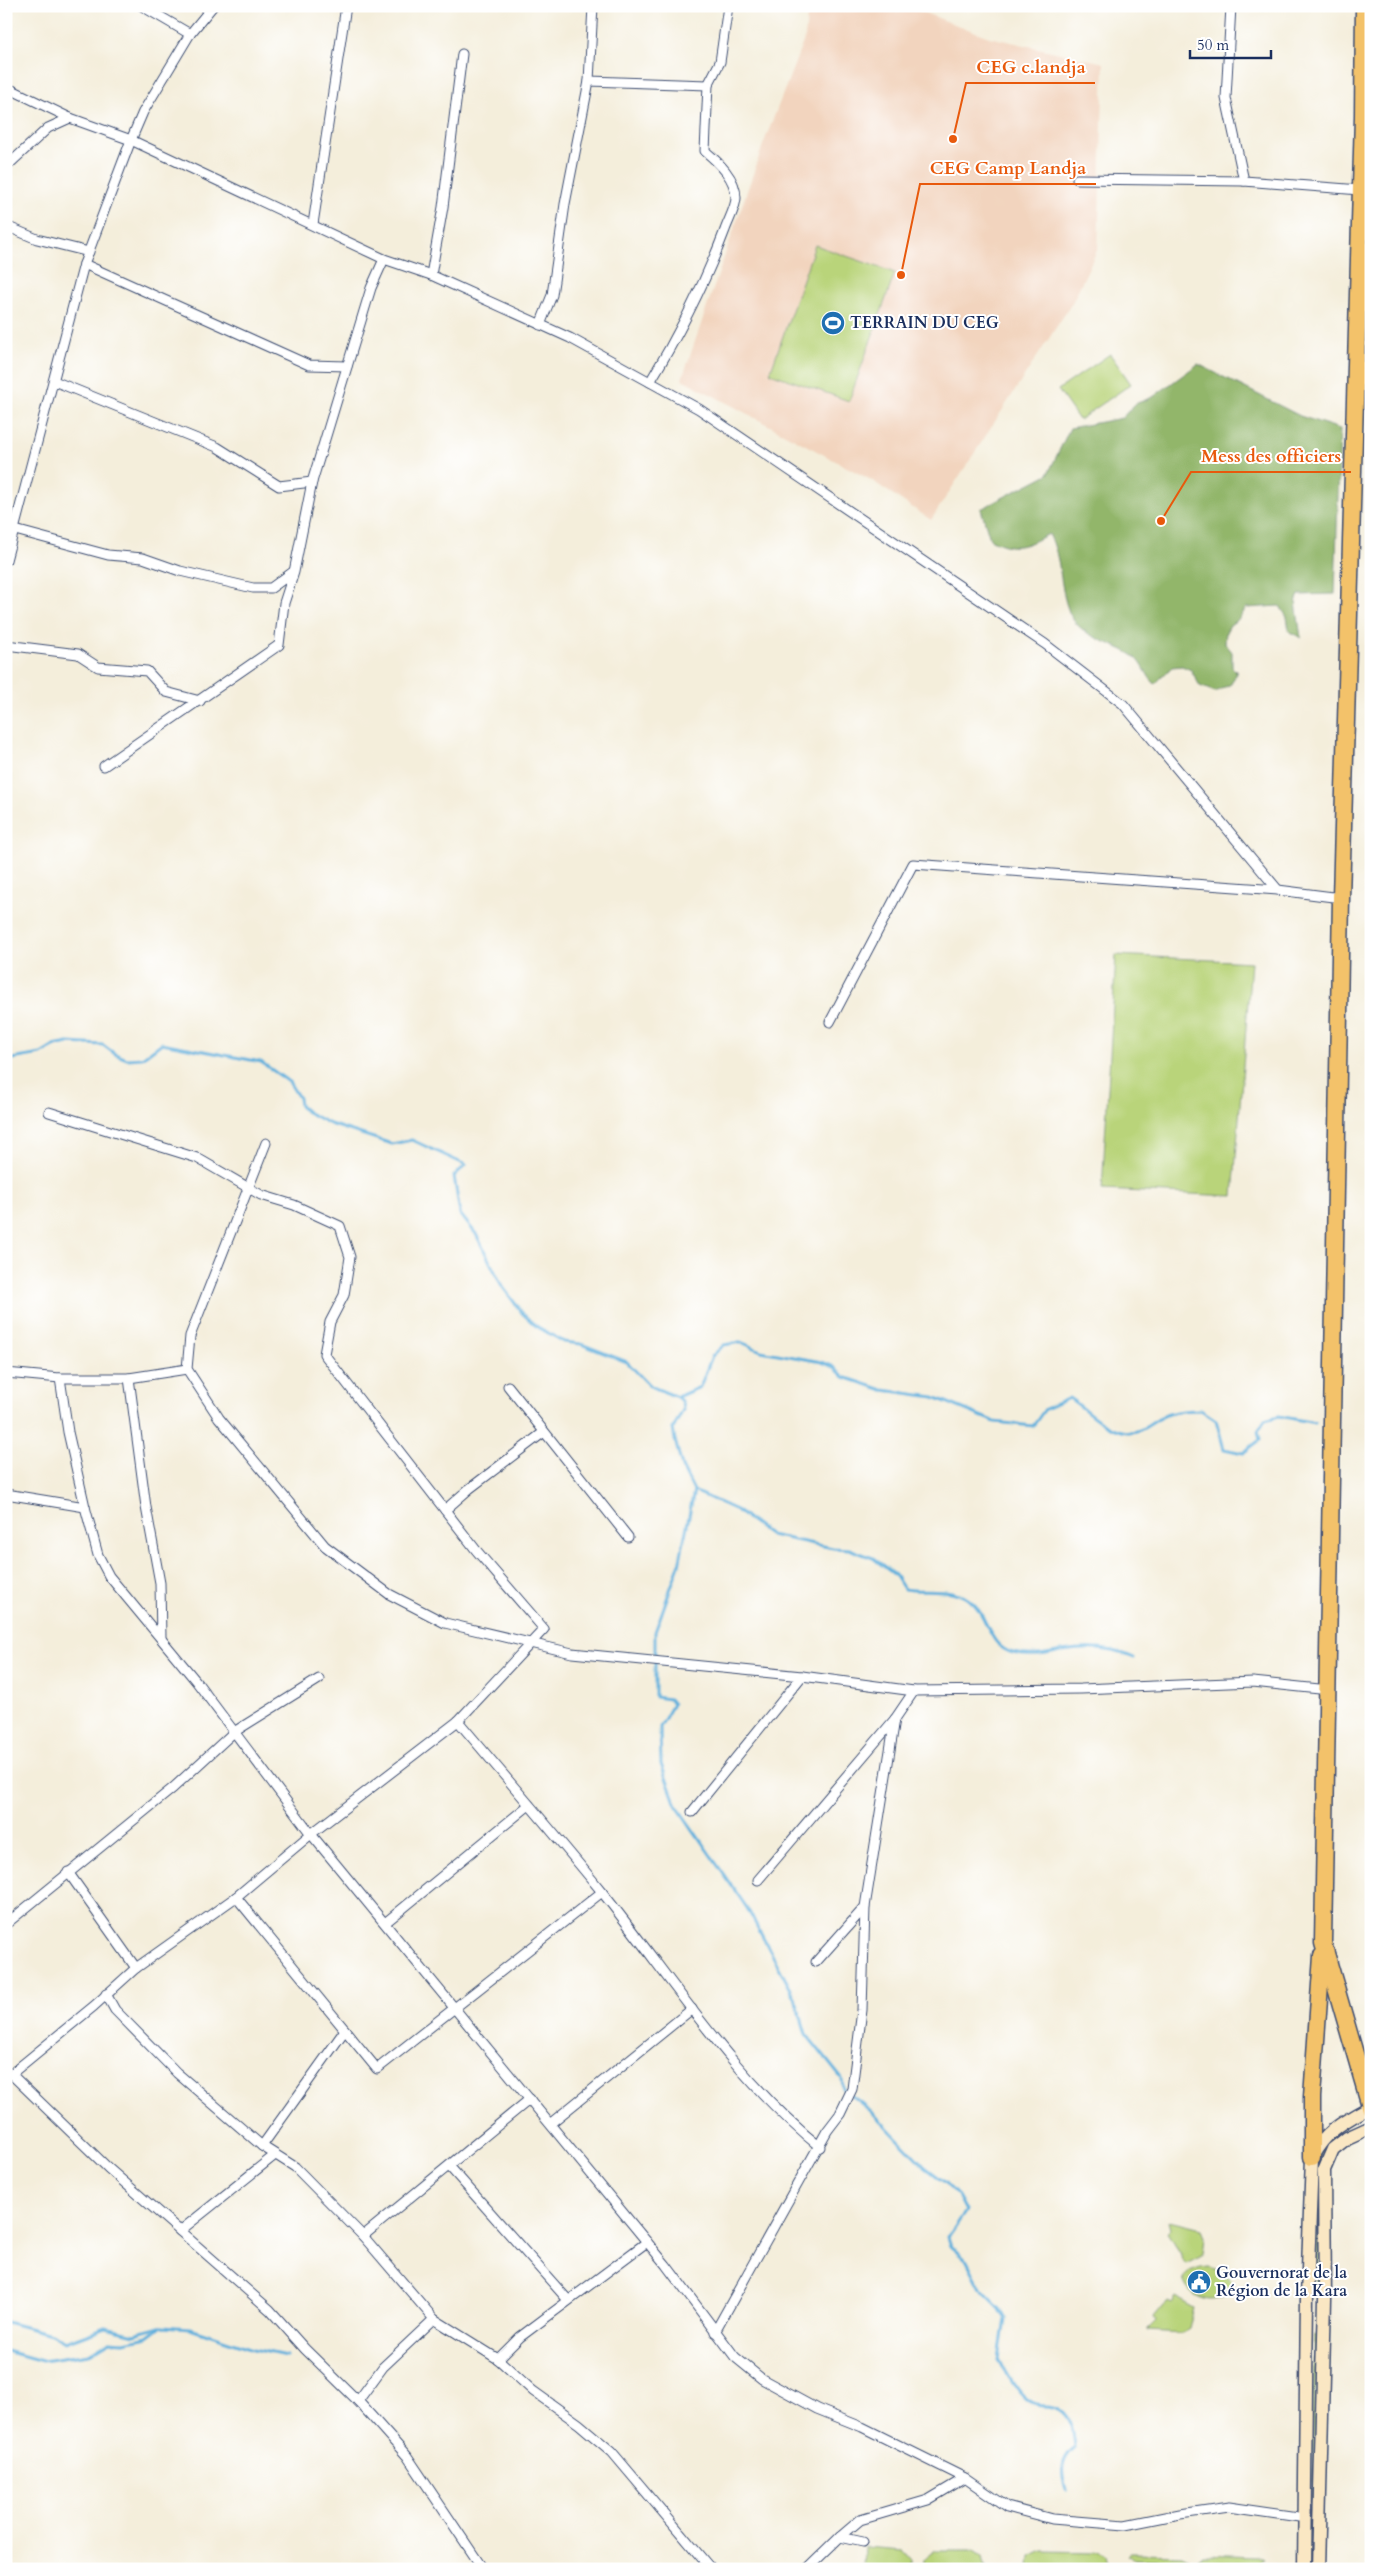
<svg xmlns="http://www.w3.org/2000/svg" width="1377" height="2575" font-family="Cardo,serif">
<style>
.built{fill:#f2d4be}
.green{fill:#b9d47a;stroke:#6a826c}
.forest{fill:#92b66a;stroke:#567264}
.lines{fill:none;stroke-linecap:round;stroke-linejoin:round}
.stream{stroke:#63b1dd;stroke-width:3}
.street-casing{stroke:#3c4c71;stroke-width:11}
.secondary-casing{stroke:#3c4c71;stroke-width:15}
.highway-casing{stroke:#3c4c71;stroke-width:19}
.street{stroke:#fff;stroke-width:9}
.secondary{stroke:#fae7c3;stroke-width:12}
.highway{stroke:#f3c26a;stroke-width:16}
.labels{text-anchor:middle;dominant-baseline:central;stroke-width:4;stroke-linejoin:round;paint-order:stroke}
.poi-label{font-size:16px;font-weight:bold;fill:#1b2f5e;stroke:#fff;text-anchor:start}
.leader{fill:none;stroke:#e8590c;stroke-width:2}
.callout-dot{fill:#e8590c;stroke:#fff;stroke-width:2}
.callout-label{font-size:18px;text-anchor:middle;font-weight:bold;fill:#e8590c;stroke:#fff;stroke-width:4;stroke-linejoin:round;paint-order:stroke}
</style>
<rect width="100%" height="100%" fill="#fff"/>
<filter id="ink" filterUnits="userSpaceOnUse"><feTurbulence type="fractalNoise" baseFrequency=".02" numOctaves="2"/><feDisplacementMap in="SourceGraphic" scale="10" xChannelSelector="R" yChannelSelector="G"/><feConvolveMatrix kernelMatrix="1 2 1 2 8 2 1 2 1" color-interpolation-filters="sRGB"/></filter>
<filter id="wash" filterUnits="userSpaceOnUse"><feTurbulence type="fractalNoise" baseFrequency=".0096" numOctaves="4" result="noise"/><feDisplacementMap in="SourceGraphic" scale="20" xChannelSelector="R" yChannelSelector="G"/><feGaussianBlur stdDeviation="1.12" result="paint"/><feColorMatrix in="noise" values="0 0 0 0 0 0 0 0 0 0 0 0 0 0 0 0 0 1.4 0 .05"/><feComposite in="paint" operator="in"/></filter>
<g filter="url(#wash)">
<rect width="100%" height="100%" fill="#f4eedb"/>
<polygon class="built" points="808,6 906,6 989,37 1104,63 1098,248 1072,303 931,520 871,480 682,379 763,145 805,37"/>
<g class="green">
<polygon points="815,245 895,273 849,401 770,373"/>
<polygon points="1110,354 1131,384 1079,420 1058,390"/>
<polygon points="1116,955 1251,962 1233,1196 1102,1190"/>
<path d="M1345,2129L1347,2133C1332,2140 1324,2146 1320,2162L1319,2290L1316,2291L1314,2179L1322,2144Z"/>
<polygon points="1169,2221 1202,2229 1205,2236 1203,2256 1187,2264 1182,2260 1180,2251 1177,2249 1167,2232 1171,2229"/>
<path d="M1208,2267C1221,2270 1230,2275 1235,2288C1222,2307 1189,2303 1183,2279C1190,2271 1197,2268 1208,2267Z"/>
<polygon points="1176,2297 1194,2307 1189,2328 1182,2333 1147,2331 1156,2322 1154,2318 1168,2301 1172,2303"/>
<polygon points="1317,2334 1313,2536 1311,2538 1314,2335"/>
<polygon points="864,2547 903,2550 913,2561 913,2569 863,2569"/>
<polygon points="935,2551 974,2551 983,2557 986,2569 924,2569 924,2560"/>
<polygon points="1042,2551 1097,2552 1105,2556 1108,2569 1029,2569 1030,2557"/>
<polygon points="1131,2553 1183,2554 1189,2557 1188,2561 1185,2561 1132,2559 1128,2555"/>
<polygon points="1202,2554 1257,2556 1263,2559 1256,2563 1202,2562 1198,2557"/>
</g>
<path class="forest" d="M1198,364L1300,416L1340,429L1335,594L1299,595L1296,602L1301,638L1289,631L1287,617L1280,606L1246,608L1240,618L1230,625L1226,632L1225,643L1232,652V667L1237,672L1231,684L1215,692L1200,686L1191,670L1182,666L1172,667L1155,684C1146,676 1144,664 1135,657C1115,642 1080,639 1069,612C1059,587 1062,557 1049,534C1025,546 1016,552 990,539L981,509L1048,474L1070,428L1122,418L1135,404L1153,397Z"/>
<g class="lines">
<g class="stream">
<path d="M6,1060L41,1054L54,1046L68,1043L103,1045L115,1054L127,1059L142,1058L162,1043L261,1062L289,1082L299,1098L300,1106L307,1112L330,1124L392,1144L412,1140L466,1165L454,1176L460,1214L476,1234L502,1286L523,1314L536,1326L564,1342L581,1344L627,1362L650,1386L677,1397L700,1387L712,1356L724,1345L741,1342L761,1351L822,1362L834,1367L844,1377L883,1390L934,1397L995,1422L1033,1426L1045,1409L1069,1398C1086,1409 1100,1426 1121,1431C1138,1435 1147,1426 1160,1418C1171,1411 1188,1410 1201,1410L1216,1420L1224,1449L1243,1453L1260,1440L1258,1431L1265,1420L1279,1416L1315,1423"/>
<path d="M677,1397L682,1402L683,1410L673,1429L675,1440L682,1467L694,1491L679,1565L655,1632V1697L669,1699L673,1704L660,1727L661,1764L676,1805L747,1908L795,1997L806,2034L842,2079L843,2089L871,2111L925,2167L942,2180L958,2196L966,2211L948,2237L951,2246L966,2259L983,2292L1000,2309L1005,2318L999,2359C1005,2372 1016,2391 1027,2400C1038,2409 1046,2404 1056,2408C1071,2414 1074,2434 1075,2448C1061,2460 1060,2472 1066,2489"/>
<path d="M694,1491L736,1510L770,1535L833,1548L849,1549L873,1558L895,1575L904,1589C927,1593 954,1584 974,1604C989,1620 989,1647 1013,1653C1030,1658 1046,1654 1062,1651C1087,1647 1111,1647 1134,1658"/>
<polyline points="6,2322 51,2334 65,2342 106,2327 135,2334 163,2326 190,2328 253,2349 286,2356"/>
<polyline points="6,2351 42,2361 89,2354 110,2341 124,2342 148,2337 160,2328"/>
</g>
</g>
</g>
<g filter="url(#ink)">
<g class="lines">
<g class="street-casing">
<g id="street">
<polyline points="142,6 190,34"/>
<polyline points="1231,6 1226,98 1244,181"/>
<polyline points="589,81 708,85"/>
<polyline points="6,87 70,118 131,140 384,259 431,275 570,338 699,409 1045,644 1123,704 1278,890"/>
<polyline points="6,167 48,128 70,118"/>
<polyline points="1077,179 1244,181 1360,190"/>
<polyline points="313,224 346,6"/>
<polyline points="6,226 37,239 89,252"/>
<polyline points="84,264 309,365 347,366"/>
<polyline points="431,275 443,207 462,54"/>
<polyline points="540,325 552,295 565,204 589,81 593,6"/>
<polyline points="54,381 217,447 279,486 312,482"/>
<path d="M650,382C679,334 705,283 725,230C728,221 736,207 736,198C736,178 718,162 705,151L708,85L720,62L728,6"/>
<polyline points="15,530 108,555 143,558 180,571 253,588 271,588 293,572"/>
<polyline points="6,560 84,264 131,140 143,112 190,34 213,6"/>
<polyline points="6,645 78,654 98,667 147,671 166,692 200,701"/>
<polyline points="104,766 279,645 284,603 294,572 312,482 371,288 384,259"/>
<polyline points="830,1022 913,864 1278,890 1341,898"/>
<polyline points="49,1112 197,1158 261,1195 294,1205 340,1226 350,1257 344,1295 330,1322 324,1354 476,1550 544,1629 458,1721 311,1834 236,1897"/>
<polyline points="266,1143 190,1336 187,1369 219,1418 325,1546 389,1594 445,1623 572,1653 802,1676 914,1691 1081,1689 1253,1682 1329,1690"/>
<polyline points="6,1373 60,1378 129,1378 187,1369"/>
<polyline points="60,1378 68,1432 85,1507 98,1555 109,1576 196,1681 311,1834 666,2265 735,2357 762,2379 817,2409 862,2427 965,2478 1007,2507 1052,2519 1125,2525 1180,2514 1229,2507 1306,2518"/>
<polyline points="129,1378 146,1507 160,1583 161,1638"/>
<polyline points="508,1386 628,1537"/>
<polyline points="6,1494 85,1507"/>
<polyline points="445,1510 469,1489 544,1432"/>
<path d="M458,1721C506,1778 555,1834 602,1892C672,1979 732,2076 820,2147"/>
<polyline points="692,1812 802,1676"/>
<polyline points="68,1872 136,1968"/>
<polyline points="758,1880 895,1719 914,1691"/>
<polyline points="385,1923 529,1805"/>
<polyline points="6,1924 173,1788 234,1732 319,1679"/>
<polyline points="816,1962 865,1907"/>
<polyline points="106,1994 115,2010 177,2073 262,2146 295,2167 363,2236 434,2319 498,2359 533,2391 579,2424 612,2452 711,2569"/>
<polyline points="11,2074 108,2168 270,2310 305,2349 358,2401 407,2456 483,2569"/>
<polyline points="6,2075 11,2074 94,2006 136,1968 236,1897 377,2069 602,1892"/>
<polyline points="551,2123 692,2009"/>
<polyline points="262,2146 345,2030"/>
<polyline points="449,2166 568,2300"/>
<polyline points="180,2231 275,2155"/>
<polyline points="363,2236 530,2099"/>
<polyline points="715,2332 827,2131 840,2114 852,2089 862,2010 865,1907 895,1719"/>
<polyline points="498,2359 520,2337 647,2242"/>
<polyline points="358,2401 383,2367 434,2319"/>
<polyline points="840,2537 860,2520 928,2500 965,2478"/>
<polyline points="807,2569 840,2537 863,2542"/>
</g>
</g>
<g class="secondary-casing">
<g id="secondary">
<path d="M1304,2569L1307,2296L1312,2157C1326,2130 1345,2121 1370,2107"/>
<polyline points="1318,2569 1325,2299 1324,2170 1333,2149 1347,2138 1371,2127"/>
</g>
</g>
<g class="highway-casing">
<g id="highway">
<polyline points="1364,6 1363,116 1341,898 1323,1943 1371,2109"/>
<polyline points="1312,2157 1312,2097 1322,1956"/>
</g>
</g>
<use href="#street" class="street"/>
<use href="#secondary" class="secondary"/>
<use href="#highway" class="highway"/>
</g>
</g>
<defs>
<g id="stadium-disc" transform="scale(1.25)"><circle r="9.5" fill="#1f6fb2" stroke="#fff"/><path d="M0-5a6.5 5 0 1 0 0 10a6.5 5 0 1 0 0-10ZM-3.5-1.8h7v3.6h-7Z" fill="#fff"/></g>
<g id="civic-disc" transform="scale(1.25)"><circle r="9.5" fill="#1f6fb2" stroke="#fff"/><path d="M-.6-6.5H3V-4.5H.6V-3L4-1V1h2V6H-6V1h2V-1L-.6-3ZM-1.2 2.5V6h2.4V2.5Z" fill="#fff"/></g>
</defs>
<g fill-rule="evenodd">
<use href="#stadium-disc" x="833" y="323"/>
<use href="#civic-disc" x="1199" y="2282"/>
</g>
<g class="labels">
<g class="poi-label">
<text x="850" y="323">TERRAIN DU CEG</text>
<text x="1216" y="2273">Gouvernorat de la<tspan x="1216" dy="18">Région de la Kara</tspan></text>
</g>
</g>
<path class="leader" d="M953 139L966 83H1095M901 275L920 184H1096M1161 521L1191 472H1351"/>
<g class="callout-dot">
<circle cx="953" cy="139" r="5"/>
<circle cx="901" cy="275" r="5"/>
<circle cx="1161" cy="521" r="5"/>
</g>
<g class="callout-label">
<text x="1031" y="73">CEG c.landja</text>
<text x="1008" y="174">CEG Camp Landja</text>
<text x="1271" y="462">Mess des officiers</text>
</g>
<rect width="1377" height="2575" fill="none" stroke="#fff" stroke-width="25"/>
<path d="M1190 50v8h81v-8" fill="none" stroke="#1b2f5e" stroke-width="2.5"/>
<text x="1197" y="50" font-size="15" fill="#1b2f5e" stroke="#ffffff" stroke-width="4" paint-order="stroke">50 m</text>
</svg>
